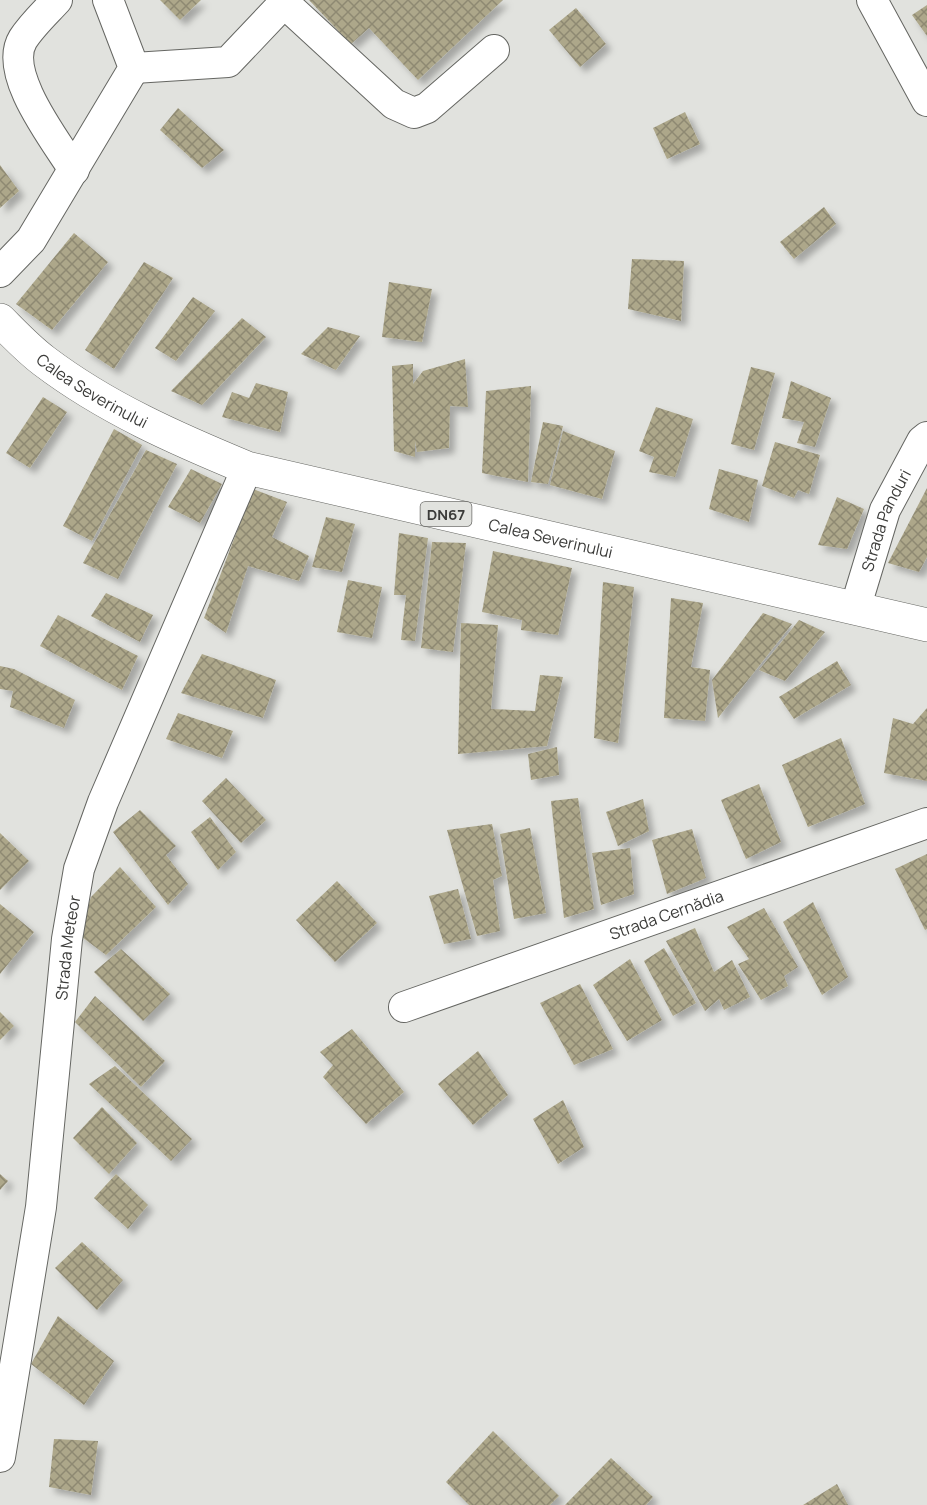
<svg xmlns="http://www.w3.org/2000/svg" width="927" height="1505" font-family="Manrope,sans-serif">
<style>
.building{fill:url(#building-cross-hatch);filter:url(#shadow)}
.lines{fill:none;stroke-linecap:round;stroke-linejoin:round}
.minor-casing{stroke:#656662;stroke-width:32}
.major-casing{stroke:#656662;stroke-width:34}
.minor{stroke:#fff;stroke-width:30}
.major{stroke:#fff;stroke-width:33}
.labels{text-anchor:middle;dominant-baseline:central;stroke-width:6;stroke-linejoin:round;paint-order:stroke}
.shield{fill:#e1e2de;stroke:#6d6d6a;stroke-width:1.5}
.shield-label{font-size:15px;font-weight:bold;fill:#3b3b39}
.street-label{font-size:16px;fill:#3b3b39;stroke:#e1e2de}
</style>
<defs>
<pattern id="building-cross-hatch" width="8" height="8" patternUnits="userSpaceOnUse" patternTransform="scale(1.5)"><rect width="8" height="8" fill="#ada78a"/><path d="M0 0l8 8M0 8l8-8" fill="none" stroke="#8e8972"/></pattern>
<filter id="shadow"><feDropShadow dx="5.5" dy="5.5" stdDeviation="3" flood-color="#0004"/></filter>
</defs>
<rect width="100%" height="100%" fill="#e1e2de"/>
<g class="building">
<polygon points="160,0 201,0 180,20"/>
<polygon points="309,0 503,0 418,80 369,28 351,44"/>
<polygon points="927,5 927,36 912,15"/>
<polygon points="576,8 606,44 580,67 549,30"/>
<polygon points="178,108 224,150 202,168 160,130"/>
<polygon points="685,112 700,144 667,159 653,128"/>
<polygon points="0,165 19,191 0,208"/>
<polygon points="824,207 836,224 794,259 780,242"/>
<polygon points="74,233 108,262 52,330 16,304"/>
<polygon points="632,259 684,261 681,321 628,309"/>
<polygon points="144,262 173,278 114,369 85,350"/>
<polygon points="389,282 432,289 422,342 382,337"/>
<polygon points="193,297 215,311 176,361 155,348"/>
<polygon points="242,318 266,337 202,405 171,391"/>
<polygon points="328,327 360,336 336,370 301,354"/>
<polygon points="465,359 468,407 450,406 449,448 417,452 415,441 415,457 394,451 392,366 413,364 413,384 423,371"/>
<polygon points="751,367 775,373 754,450 731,444"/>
<polygon points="791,381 831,398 815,447 797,443 804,422 782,418"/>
<polygon points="256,383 288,392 280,432 222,417 232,392 249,398"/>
<polygon points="531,386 528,482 482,473 486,391"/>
<polygon points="43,397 67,412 30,468 6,453"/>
<polygon points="656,407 693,419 675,477 649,472 654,457 639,451"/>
<polygon points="543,422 563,426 548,484 531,482"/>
<polygon points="114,429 142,445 92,541 63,526"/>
<polygon points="563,431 615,451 602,499 550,485"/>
<polygon points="775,442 820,455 809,494 798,490 794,498 762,486"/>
<polygon points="146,450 177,464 118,579 83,563"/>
<polygon points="191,469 222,484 200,523 168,507"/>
<polygon points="719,469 758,480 749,522 709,509"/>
<polygon points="927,488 927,557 919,572 888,563"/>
<polygon points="253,489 287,502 272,537 309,556 299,581 248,566 226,633 204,618"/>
<polygon points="837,497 864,509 847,549 818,545"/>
<polygon points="326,517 355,524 342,572 312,567"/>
<polygon points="399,533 428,538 415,641 401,640 406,595 394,595"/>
<polygon points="432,542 466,543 453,652 421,648"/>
<polygon points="493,551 572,568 558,635 521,630 522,620 482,612"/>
<polygon points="348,580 382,587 372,638 337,632"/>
<polygon points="603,582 634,587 618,743 594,738"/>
<polygon points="106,593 153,615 140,642 91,616"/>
<polygon points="671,598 703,603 691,667 710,670 705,721 664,718"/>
<polygon points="763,613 792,624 718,718 712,680"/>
<polygon points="58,615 138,656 122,690 40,646"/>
<polygon points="799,620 825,632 785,681 759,670"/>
<polygon points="461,623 498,625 491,709 535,711 540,675 563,677 547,746 458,754"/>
<polygon points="202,654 276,680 263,718 181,693"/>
<polygon points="837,661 851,685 794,719 779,697"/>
<polygon points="0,666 14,669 75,700 64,728 10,707 13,691 0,689"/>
<polygon points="927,708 927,781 884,773 893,718 913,724"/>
<polygon points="178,713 233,731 222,758 166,739"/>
<polygon points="841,738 865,804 808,827 782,765"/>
<polygon points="557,747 559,775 531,780 528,754"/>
<polygon points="226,778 266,820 241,843 202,801"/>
<polygon points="759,784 781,842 746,859 721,800"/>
<polygon points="578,798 594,909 564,918 551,801"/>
<polygon points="643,799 649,831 618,846 606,812"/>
<polygon points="140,810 176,846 166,855 188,884 168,905 113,832"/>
<polygon points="210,817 236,852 218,870 191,832"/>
<polygon points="492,824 502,876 493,880 500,931 477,936 447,830"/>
<polygon points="530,828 546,913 514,919 500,834"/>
<polygon points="692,829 706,878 667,894 652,840"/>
<polygon points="0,833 29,861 0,890"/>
<polygon points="630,848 634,894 601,905 592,853"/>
<polygon points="927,854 927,929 925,930 895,869"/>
<polygon points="120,867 156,907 106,955 78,934 91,897"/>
<polygon points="337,881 377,923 335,962 296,920"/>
<polygon points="458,889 471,939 444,944 429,896"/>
<polygon points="813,902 848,977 822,995 783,922"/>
<polygon points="0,904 34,932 0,974"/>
<polygon points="764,908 798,967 784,976 788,986 761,1000 738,964 749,959 727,927"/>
<polygon points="695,928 714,972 732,960 750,997 724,1010 719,999 705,1011 666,941"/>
<polygon points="664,948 696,1003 673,1016 644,961"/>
<polygon points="121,949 170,994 143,1021 94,972"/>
<polygon points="630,959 662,1020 627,1041 593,985"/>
<polygon points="580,984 613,1049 574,1065 540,1003"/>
<polygon points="95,996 165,1061 141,1087 75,1022"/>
<polygon points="0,1012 14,1026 0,1040"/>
<polygon points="352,1029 404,1092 366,1124 323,1077 333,1065 320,1052"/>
<polygon points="478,1051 508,1095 473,1125 438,1084"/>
<polygon points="115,1066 192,1139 171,1161 89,1084"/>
<polygon points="563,1100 584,1147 558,1164 533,1119"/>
<polygon points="102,1107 137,1143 109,1174 73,1138"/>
<polygon points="0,1174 8,1181 0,1190"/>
<polygon points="116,1174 148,1205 128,1229 94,1198"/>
<polygon points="82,1242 123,1280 97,1310 55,1268"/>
<polygon points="58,1316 114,1361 84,1405 31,1364"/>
<polygon points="493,1431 559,1496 550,1505 469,1505 446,1482"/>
<polygon points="54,1439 98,1441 91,1495 49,1487"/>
<polygon points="611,1458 653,1497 646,1505 565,1505"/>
<polygon points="837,1484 848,1505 803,1505"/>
</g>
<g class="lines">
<g class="minor-casing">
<g id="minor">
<path d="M57,0C46,12 32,25 23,39C2,73 56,141 74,170"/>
<polyline points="281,0 394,104 414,113 427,108 494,50"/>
<polyline points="872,0 927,101"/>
<polyline points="134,68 228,62 284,3"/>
<polyline points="0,272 31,240 134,68 108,0"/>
<path id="s1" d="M855,609L885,510L922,441L927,437"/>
<path id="s2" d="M404,1007L927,823"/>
<path id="s3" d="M0,1457L41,1207L67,939L79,869L103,802L247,468"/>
</g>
</g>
<g class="major-casing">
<g id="major">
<path id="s4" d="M0,320C14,334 28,349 44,361C106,408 177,439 247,468L927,625"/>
</g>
</g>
<use href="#minor" class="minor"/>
<use href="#major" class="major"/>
</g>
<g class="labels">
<rect class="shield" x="420.5" y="502" width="51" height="24" rx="4.5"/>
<g class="shield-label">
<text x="446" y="514">DN67</text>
</g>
<g class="street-label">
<text stroke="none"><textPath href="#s4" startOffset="117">Calea Severinului</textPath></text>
<text stroke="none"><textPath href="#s1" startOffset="94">Strada Panduri</textPath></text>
<text stroke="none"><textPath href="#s4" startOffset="602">Calea Severinului</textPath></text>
<text stroke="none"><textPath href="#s2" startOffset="278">Strada Cernădia</textPath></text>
<text stroke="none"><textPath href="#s3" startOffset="514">Strada Meteor</textPath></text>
</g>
</g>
</svg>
